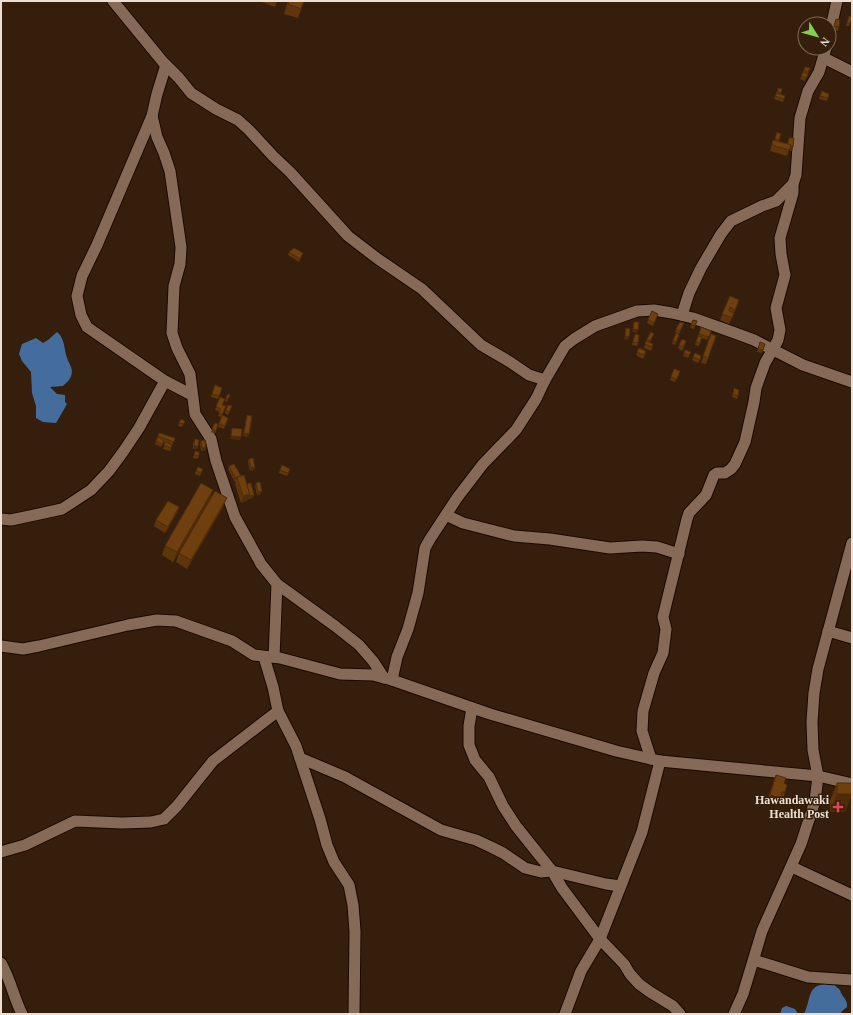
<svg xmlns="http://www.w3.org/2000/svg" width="853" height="1015" font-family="Georgia,serif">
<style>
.water{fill:#446d9d}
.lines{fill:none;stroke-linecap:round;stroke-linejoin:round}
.street-casing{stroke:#1b0800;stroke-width:13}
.street{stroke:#856b57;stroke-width:11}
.wall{fill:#5f360c}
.shaded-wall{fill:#4e2c0a}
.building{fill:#6f3f0e;stroke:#4e2c0a}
.health-dot{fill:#e0444e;stroke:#351f0c;stroke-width:1.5}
.labels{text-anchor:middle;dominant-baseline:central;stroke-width:3;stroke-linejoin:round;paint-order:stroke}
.poi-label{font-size:12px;font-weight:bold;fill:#edded2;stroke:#351f0c;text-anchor:end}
</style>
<rect width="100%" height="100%" fill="#351f0c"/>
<g class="water">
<path d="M57,332C65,338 64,350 67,358C69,364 74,369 71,376C70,380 66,383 63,386L50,387L57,394L65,395V402L67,404L56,423L43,422L36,418V406L32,393L31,372L22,361L19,354L22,344L36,338L43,343L48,340Z"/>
<path d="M832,983L840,990C841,996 848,999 847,1007L841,1012L842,1014H804C813,995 805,985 832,983Z"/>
<polygon points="786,1006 795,1009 798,1014 780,1014 782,1008"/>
</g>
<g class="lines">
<g class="street-casing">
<g id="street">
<polyline points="113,1 163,62 179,78 191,93 216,109 238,120 249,130 273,156 290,172 348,236 378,259 422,289 481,345 510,362 529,375 545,380"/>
<polyline points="829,36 837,1"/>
<polyline points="824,58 852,72"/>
<polyline points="166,65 157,94 152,116 97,245 82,276 77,296 81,315 87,327 165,381 192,395"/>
<polyline points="152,116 157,137 164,153 170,171 181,247 180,264 174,286 172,333 177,348 190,374 195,414 211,439 216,461 235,517 261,564 277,584 335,626 359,645 373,661 384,678"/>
<polyline points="682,315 689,293 701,268 721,234 731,221 762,206 776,201 793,184"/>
<polyline points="446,515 463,523 514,536 550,539 610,548 642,546 657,547 679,554"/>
<polyline points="1,519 11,520 62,509 91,490 109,471 123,452 139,428 165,381"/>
<polyline points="828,631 852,638"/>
<polyline points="1,646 23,649 39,646 128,625 157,620 176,621 232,641 254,655 280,658 340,674 373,675 392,680 490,714 616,751 660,761 818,776 852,784"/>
<polyline points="264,657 273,687 278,711 296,746 320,819 327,845 334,862 349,885 353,905 355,931 354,1014"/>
<polyline points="274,657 277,584"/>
<polyline points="392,680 397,657 408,629 418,593 425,548 430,539 457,498 483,464 516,430 536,399 545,380 565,346 574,339 595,326 637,311 654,310 672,313 693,318 735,333 754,340 803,365 852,382"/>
<polyline points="472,708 469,726 469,745 475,760 489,777 503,806 516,826 552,871 562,888 600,939 624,964 630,974 639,984 650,992 673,1006 680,1014"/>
<polyline points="300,758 345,777 441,830 476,840 491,847 503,853 525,868 541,872 552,871 606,884 620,886"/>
<polyline points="651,759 642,731 643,711 654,673 663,653 666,629 663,617 687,519 689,513 706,495 714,475 717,473 725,473 731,469 735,464 745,442 754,402 756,388 765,363 778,340 780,330 776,308 785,275 781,254 780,238 793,193 793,184 796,175 800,118 808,91 819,72 826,48"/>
<polyline points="1,852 25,845 75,821 122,823 151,822 164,819 177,806 213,761 278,711"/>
<polyline points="792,867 852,895"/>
<polyline points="754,960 808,977 852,980"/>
<path d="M1,963C10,978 14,998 22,1014"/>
<polyline points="565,1014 581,971 600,939 642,832 660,761"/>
<polyline points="734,1014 743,994 762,931 801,844 815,801 818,776 813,750 812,722 814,693 818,669 852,543"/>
</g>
</g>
<use href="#street" class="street"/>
</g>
<g class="wall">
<polygon points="262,1 277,1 275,7 262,2"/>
<polygon points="288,1 304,1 298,18 284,14"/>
<polygon points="849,16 850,23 849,26 846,26"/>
<polygon points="836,20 839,27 838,31 833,30"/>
<polygon points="805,67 810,68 805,81 800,79"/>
<polygon points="778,88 781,93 781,94 785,96 783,102 774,99"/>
<polygon points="822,91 829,94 827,101 819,99"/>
<polygon points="777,132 781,134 779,141 787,144 789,138 793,147 792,151 789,150 787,156 770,151 773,140 775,140"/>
<polygon points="289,252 303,253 299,262 288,255"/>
<polygon points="730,296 737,306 729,324 720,320"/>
<polygon points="652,311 658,314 653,326 647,323"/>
<polygon points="693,320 697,321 694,329 690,328"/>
<polygon points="684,323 679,334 675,332 676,329"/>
<polygon points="701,327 711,331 707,340 702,338 699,346 695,345"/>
<polygon points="676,333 679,335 675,345 672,344"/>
<polygon points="635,334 638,343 637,346 632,345"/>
<polygon points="654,334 650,342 653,344 651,351 644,348 647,339"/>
<polygon points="711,334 716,336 706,364 701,363"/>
<polygon points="686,341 682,351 678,348 679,345"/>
<polygon points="760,342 765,344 762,353 757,352"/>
<polygon points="639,348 646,351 643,359 636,355"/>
<polygon points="685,350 691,352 688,358 683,356"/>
<polygon points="695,353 701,356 698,363 692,360"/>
<polygon points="674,369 680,371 675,382 670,380"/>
<polygon points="215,385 222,388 218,399 211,397"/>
<polygon points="734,388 739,390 737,399 732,397"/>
<polygon points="228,394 230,395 227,402 225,401"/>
<polygon points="220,397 223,405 226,406 222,415 228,418 224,429 218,427 222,416 221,417 218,416 220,412 215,410"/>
<polygon points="228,405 232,406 228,415 225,413"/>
<polygon points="247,415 248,437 243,436"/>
<polygon points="181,419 185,421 182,427 178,426"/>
<polygon points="215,423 218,424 215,434 211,432"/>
<polygon points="159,433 175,438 170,451 163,449 165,443 164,442 161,447 155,444"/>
<polygon points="195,439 198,446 197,449 193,449 193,443"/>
<polygon points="201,441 206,447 205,451 201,451 200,444"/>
<polygon points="195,451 199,456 197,459 193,458"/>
<polygon points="249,459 255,467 254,470 250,471 248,462"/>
<polygon points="282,465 289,472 287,476 279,473"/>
<polygon points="229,466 241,476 247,484 254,495 253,498 249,499 249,498 248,500 241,503 235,484 236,482 235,482 228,469"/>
<polygon points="203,469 200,476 195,474 196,471"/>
<polygon points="256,483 261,494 257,495 255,487"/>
<polygon points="210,499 173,562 162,555 165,546"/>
<polygon points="179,507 177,513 165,533 154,526 156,520"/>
<polygon points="223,507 187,569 176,562 179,553"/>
<polygon points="776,775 784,783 785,792 783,799 780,798 778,804 767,801"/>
<polygon points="837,783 852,794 845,812 830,812 830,801"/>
</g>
<g class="shaded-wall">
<polygon points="788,147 793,147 792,151 789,150"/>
<polygon points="633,329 638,330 637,333 632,332"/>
<polygon points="625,336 629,337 628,340 624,339"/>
<polygon points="244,433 249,434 248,437 243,436"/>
<polygon points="231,436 241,437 240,440 230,439"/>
<polygon points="194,446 198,446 197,449 193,449"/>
<polygon points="206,447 205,451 201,451 202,448"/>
<polygon points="251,467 255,467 254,470 250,471"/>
<polygon points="213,490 210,499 173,562 177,552"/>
<polygon points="262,491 261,494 257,495 258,492"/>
<polygon points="250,494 248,500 241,503 243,496"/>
<polygon points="254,495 253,498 249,499 250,496"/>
<polygon points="227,498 223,507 187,569 191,560"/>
<polygon points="179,507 177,513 165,533 168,527"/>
<polygon points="837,794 852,794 845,812 830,812"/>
</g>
<g class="building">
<polygon points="289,1 304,1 301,9 288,4"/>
<polygon points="849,16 852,17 850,23 847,23"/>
<polygon points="836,19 840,20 839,27 834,26"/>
<polygon points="805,67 810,68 808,72 804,70"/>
<polygon points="803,72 808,74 806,78 801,76"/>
<polygon points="778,88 782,89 781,93 778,92"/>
<polygon points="822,91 829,94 828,98 820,96"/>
<polygon points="777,93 785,96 784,99 775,96"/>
<polygon points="777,132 781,134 779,140 775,139"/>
<polygon points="789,138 794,138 793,147 790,147 791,145 788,144"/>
<polygon points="773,140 791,145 789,150 772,145"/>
<polygon points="294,248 303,253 300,259 289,252"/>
<polygon points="730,296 739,300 735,310 730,307 729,311 734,313 732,318 722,314"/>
<polygon points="652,311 658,314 654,323 648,320"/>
<polygon points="693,320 697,321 695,326 691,325"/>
<polygon points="634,322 639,322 638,330 633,329"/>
<polygon points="680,322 684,323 680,331 676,329"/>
<polygon points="701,327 711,331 709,337 699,334"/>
<polygon points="626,328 630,329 629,337 625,336"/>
<polygon points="651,332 654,334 650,341 647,339"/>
<polygon points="676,333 679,335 676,342 673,341"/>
<polygon points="635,334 639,335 638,343 633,342"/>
<polygon points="711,334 716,336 708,358 703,356"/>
<polygon points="698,336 702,337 700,343 696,342"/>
<polygon points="682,339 686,341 683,347 679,345"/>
<polygon points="646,341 653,344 652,347 645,344"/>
<polygon points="760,342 765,344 763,350 758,349"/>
<polygon points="639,348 646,351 644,355 637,352"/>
<polygon points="685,350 691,352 689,355 684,353"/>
<polygon points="695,353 701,356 700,360 693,357"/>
<polygon points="674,369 680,371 677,379 671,377"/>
<polygon points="215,385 222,388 219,396 212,394"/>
<polygon points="734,388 739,390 738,396 733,394"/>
<polygon points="228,394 230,395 228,399 226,398"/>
<polygon points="220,397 225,399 222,405 226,406 222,414 219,413 221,409 216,407"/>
<polygon points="228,405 232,406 229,412 226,410"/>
<polygon points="222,415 228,418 225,426 219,424"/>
<polygon points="247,415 252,416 249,434 244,433"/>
<polygon points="181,419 185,421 183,424 179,423"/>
<polygon points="215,423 218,424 216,431 212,429"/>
<polygon points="232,428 242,429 241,437 231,436"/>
<polygon points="159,433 175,438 174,442 158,436"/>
<polygon points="158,437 164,441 162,444 156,441"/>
<polygon points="195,439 199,440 198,446 194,446"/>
<polygon points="205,440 206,447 202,448 201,441"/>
<polygon points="165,442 172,445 171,448 164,445"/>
<polygon points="195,451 199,452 199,456 194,455"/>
<polygon points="253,458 255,467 251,467 249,459"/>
<polygon points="234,464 241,476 237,477 236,479 229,466"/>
<polygon points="282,465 290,469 288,473 280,470"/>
<polygon points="198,467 203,469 201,473 196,471"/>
<polygon points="244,475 250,494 243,496 237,477"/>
<polygon points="260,482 262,491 258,492 256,483"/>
<polygon points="201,483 213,490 177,552 165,546"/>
<polygon points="251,483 254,495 250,496 247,484"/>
<polygon points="215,491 227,498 191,560 179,553"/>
<polygon points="168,501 179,507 168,527 156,520"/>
<polygon points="776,775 786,778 784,783 787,785 785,792 782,792 780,798 770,795"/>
<rect x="837" y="783" width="15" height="11"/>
</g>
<path class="health-dot" d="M836 801h4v4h4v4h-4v4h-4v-4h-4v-4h4z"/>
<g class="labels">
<g class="poi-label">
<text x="829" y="800">Hawandawaki<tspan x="829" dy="14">Health Post</tspan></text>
</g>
</g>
<rect width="853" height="1015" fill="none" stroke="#edded2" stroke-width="4"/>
<g transform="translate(817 36) rotate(127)"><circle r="19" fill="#351f0c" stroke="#7f6b5b"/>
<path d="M0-3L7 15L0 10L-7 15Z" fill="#84cf4d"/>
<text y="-6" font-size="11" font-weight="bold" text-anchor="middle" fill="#edded2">N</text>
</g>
</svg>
